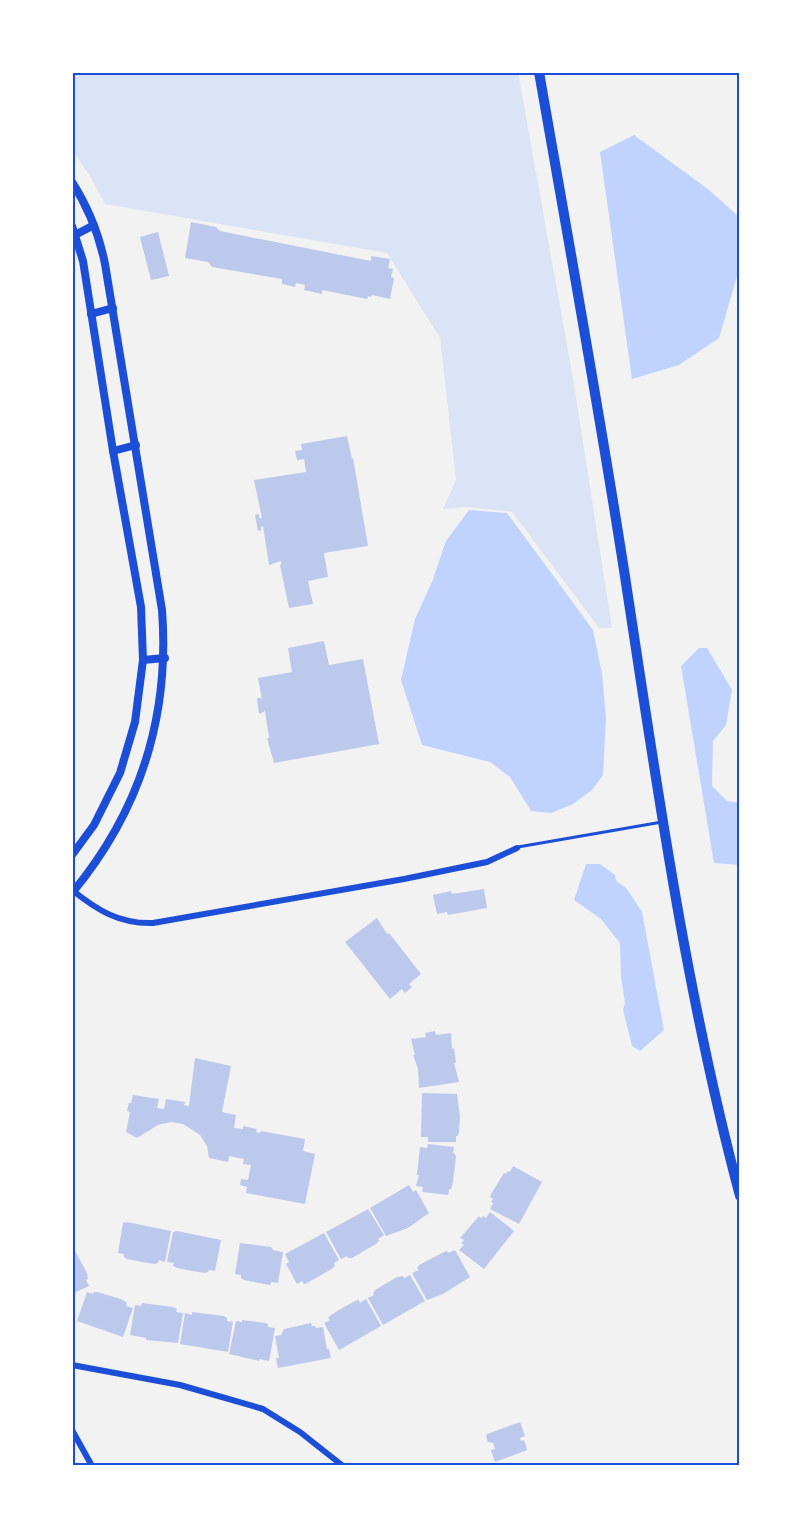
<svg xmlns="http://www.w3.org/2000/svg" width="812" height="1538" font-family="Rubik,sans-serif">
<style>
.green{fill:#dbe4f7}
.water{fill:#bfd3fe}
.building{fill:#bdc9ec}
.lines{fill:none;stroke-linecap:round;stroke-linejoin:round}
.service{stroke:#1d4ed8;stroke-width:3}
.minor{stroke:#1d4ed8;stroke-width:6}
.tertiary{stroke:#1d4ed8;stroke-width:8}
.primary{stroke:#1d4ed8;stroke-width:10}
.neatline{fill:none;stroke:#1d4ed8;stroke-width:2}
</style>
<rect width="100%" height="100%" fill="#f2f2f2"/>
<polygon class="green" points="72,72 518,72 574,384 612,628 599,628 512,512 465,507 443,509 456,480 440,338 387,253 105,204 91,178 72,150"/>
<g class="water">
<polygon points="634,135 709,190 737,215 737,276 719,338 679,365 632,379 600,152"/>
<polygon points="469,510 507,513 593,630 602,674 606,718 603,775 592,790 573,804 551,813 531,811 510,777 490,762 422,745 401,680 415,619 432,582 446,541"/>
<polygon points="699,648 707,648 732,690 726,725 713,741 712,786 727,801 740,803 740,865 714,863 681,666"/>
<polygon points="586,864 600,864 615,875 616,881 627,889 642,912 664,1030 640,1051 632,1046 623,1010 625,1003 621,977 620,943 601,919 574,900"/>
</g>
<g class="building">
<polygon points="191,222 216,227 220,231 371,261 371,256 390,259 388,268 393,269 391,277 394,278 390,299 372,295 371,297 368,296 367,299 322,290 322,294 304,290 305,285 296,283 295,287 282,284 282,279 212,267 208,262 185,258"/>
<polygon points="158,232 169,276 151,280 140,237"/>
<polygon points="347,436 352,459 353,458 368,546 324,553 328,577 308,581 313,604 289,608 280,565 281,564 281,561 269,565 263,526 261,527 261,530 258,531 255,515 259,514 259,518 262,518 254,480 306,472 304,459 297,460 295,451 302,450 301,444"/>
<polygon points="324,641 329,665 363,659 379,744 274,763 267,738 269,738 265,711 259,714 257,698 261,698 262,700 258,678 292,672 288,648"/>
<polygon points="484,889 487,908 448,915 447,912 437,914 433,895 451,891 452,894"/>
<polygon points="377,918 387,934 389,933 421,974 409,984 412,987 405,993 402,989 390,999 345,942"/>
<polygon points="435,1031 436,1035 451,1033 452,1049 454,1048 456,1063 454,1063 459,1082 419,1088 418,1069 413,1055 415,1055 411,1039 426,1037 425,1033"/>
<polygon points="195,1058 231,1066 222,1112 236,1115 234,1128 243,1129 243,1126 257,1129 256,1132 260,1133 261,1131 305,1139 303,1151 315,1154 305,1204 246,1193 247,1187 240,1185 241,1179 248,1180 251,1165 243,1164 244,1159 229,1156 228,1162 209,1158 207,1146 200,1135 183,1124 171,1122 158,1125 137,1138 126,1132 130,1112 127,1111 129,1103 131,1103 133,1095 159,1099 157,1108 164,1109 166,1099 185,1102 184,1105 189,1106"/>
<polygon points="422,1093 457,1094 460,1116 459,1131 458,1136 456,1136 456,1142 428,1142 428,1137 421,1137"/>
<polygon points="428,1144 454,1147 453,1153 455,1154 456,1157 453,1182 451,1189 449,1189 448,1195 422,1192 423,1187 416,1186 419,1175 417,1175 420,1147 427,1148"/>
<polygon points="513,1166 542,1182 519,1224 490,1209 493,1203 491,1202 493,1199 490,1197 491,1194 504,1173 506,1174 508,1171 510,1172"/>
<polygon points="409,1185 413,1192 416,1190 429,1213 408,1228 386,1236 370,1208"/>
<polygon points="368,1209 384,1235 378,1239 379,1241 376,1244 352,1258 348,1258 347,1256 341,1259 326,1232"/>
<polygon points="490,1212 514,1231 484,1269 459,1250 464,1245 461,1243 464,1240 460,1238 479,1216 481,1218 483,1216 486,1218"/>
<polygon points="127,1222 171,1231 165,1262 159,1260 158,1263 155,1264 142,1262 127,1259 124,1257 124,1254 118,1253 123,1223"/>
<polygon points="177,1231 221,1240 215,1271 209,1270 208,1272 205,1273 192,1271 177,1268 173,1266 174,1263 167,1262 173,1232"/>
<polygon points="324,1233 339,1260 334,1263 335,1266 330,1270 307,1283 304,1284 302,1281 297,1284 286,1264 289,1262 285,1254"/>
<polygon points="240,1243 271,1247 273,1250 283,1252 278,1283 271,1282 270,1285 244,1280 241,1278 241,1275 235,1274"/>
<polygon points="455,1250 470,1277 443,1294 427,1300 412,1273 419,1270 417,1268 419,1265 444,1252 447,1251 448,1253"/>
<polygon points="75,1251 88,1275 87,1276 88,1279 86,1280 89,1286 72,1294 72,1252"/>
<polygon points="410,1275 425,1301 383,1325 368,1298 374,1295 373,1293 375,1290 397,1277 403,1276 404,1278"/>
<polygon points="87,1292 93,1294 94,1292 97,1292 121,1299 127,1303 126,1306 133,1308 123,1337 77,1321"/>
<polygon points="366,1299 381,1326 339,1350 324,1323 330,1320 328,1318 331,1315 344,1307 355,1301 359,1300 360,1303"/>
<polygon points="142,1303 173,1307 177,1309 176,1312 183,1313 178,1343 146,1340 146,1338 130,1335 135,1305 141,1306"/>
<polygon points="192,1312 224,1316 227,1318 227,1321 233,1322 228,1352 180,1344 185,1313 192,1315"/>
<polygon points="242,1320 265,1323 268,1324 268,1327 275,1328 269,1361 259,1359 259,1361 229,1354 236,1321 242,1322"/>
<polygon points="311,1323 312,1326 315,1326 316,1328 323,1327 327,1349 329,1349 331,1358 278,1368 276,1358 279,1358 275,1336 281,1335 284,1329"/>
<polygon points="520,1422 525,1436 520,1438 521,1441 524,1440 527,1450 495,1462 491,1450 495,1449 493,1443 488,1442 486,1436 487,1434"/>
</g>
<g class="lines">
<polyline class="service" points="518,847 662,822"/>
<g class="minor">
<path d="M72,890C97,910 119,924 153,923L404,879L487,862L517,848"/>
<polyline points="72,1365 180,1385 263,1409 300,1432 343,1466"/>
<polyline points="72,1430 92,1466"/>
</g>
<g class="tertiary">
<path d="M72,182C88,207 99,234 105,264L162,610C170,716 141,810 72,893"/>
<polyline points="72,226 83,261 113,451 141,607 143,660 135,722 120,773 94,825 72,855"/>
<polyline points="75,235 94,225"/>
<polyline points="91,314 113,308"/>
<polyline points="113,451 136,445"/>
<polyline points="143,660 165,658"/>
</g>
<path class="primary" d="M539,72C568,238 598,403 624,570C656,779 685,990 740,1196"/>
</g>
<rect width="812" height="1538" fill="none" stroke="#ffffff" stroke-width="147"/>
<rect x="74" y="74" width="664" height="1390" class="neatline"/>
</svg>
